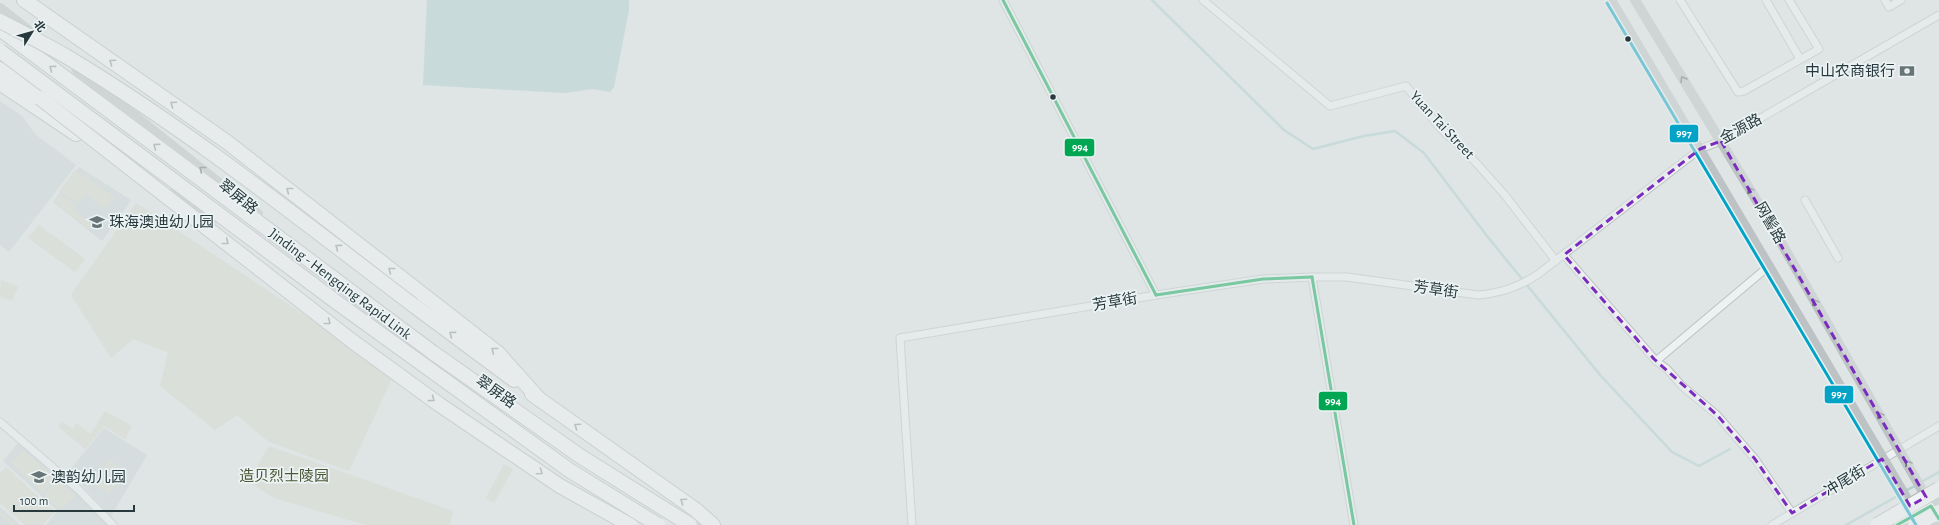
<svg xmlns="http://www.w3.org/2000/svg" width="1939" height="525" font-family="'Alegreya Sans','Noto Sans SC',sans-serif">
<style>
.built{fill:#cdd5d7}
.green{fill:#d4d9cf}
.water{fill:#adcecf}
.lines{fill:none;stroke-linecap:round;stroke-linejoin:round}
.stream{stroke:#adcecf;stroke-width:2.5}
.street-casing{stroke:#bdc2c2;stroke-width:9}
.highway-casing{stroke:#b1b7b9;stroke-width:16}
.street{stroke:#eef1f1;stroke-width:7}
.secondary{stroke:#bdc3c4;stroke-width:10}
.highway{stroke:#f3f4f5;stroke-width:14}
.highway-bridge-casing{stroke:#b1b7b9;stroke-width:16;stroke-linecap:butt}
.highway-bridge{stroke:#f3f4f5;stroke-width:14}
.bus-1-casing{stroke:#ecf3f4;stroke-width:6}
.bus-2-casing{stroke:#ecf3f4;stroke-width:6}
.bus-1{stroke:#00a651;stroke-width:3}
.bus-2{stroke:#02a3c7;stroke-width:3}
.oneway{stroke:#8d9698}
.oneway2{stroke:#637072}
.marked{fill:none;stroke:#7b2cbf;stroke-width:3;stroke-dasharray:8 5;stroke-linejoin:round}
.bus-dot{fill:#27393c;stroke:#ecf3f4;stroke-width:1.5}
.labels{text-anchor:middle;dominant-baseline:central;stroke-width:3.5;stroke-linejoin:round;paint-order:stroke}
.poi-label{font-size:15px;fill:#27393c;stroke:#ecf3f4;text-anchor:start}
.street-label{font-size:15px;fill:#27393c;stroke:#ecf3f4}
.park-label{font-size:15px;fill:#4c5735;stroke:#ecf3f4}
.line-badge{stroke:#ecf3f4;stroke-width:1.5}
.badge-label{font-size:11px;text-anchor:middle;font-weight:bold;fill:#fff}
</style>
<rect width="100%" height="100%" fill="#dfe4e4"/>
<g class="built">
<polygon points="0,101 22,116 36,135 76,165 9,252 0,245"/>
<polygon points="79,167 131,200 102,241 53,202"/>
<polygon points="104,428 147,455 111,516 69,471"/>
<polygon points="18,443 77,493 109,525 46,525 58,511 3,461"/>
<polygon points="0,507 20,525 0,525"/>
</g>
<g class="green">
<polygon points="75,170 115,197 105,209 85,194 77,204 59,191"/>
<polygon points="61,194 76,206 74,210 93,225 89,230 54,202"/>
<polygon points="136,203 394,374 349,471 269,442 237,415 215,430 160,386 168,352 133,339 111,358 71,295"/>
<polygon points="39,225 85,259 75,272 28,238"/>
<polygon points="1,280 18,287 12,301 0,296"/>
<polygon points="105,411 132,426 125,439 104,426 85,449 59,427 62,422 73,429 76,423 91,434"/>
<polygon points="269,446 453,511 450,525 366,525 274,498 248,481"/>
<polygon points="23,450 56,479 43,493 11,463"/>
<polygon points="109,459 126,471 109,495 93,483"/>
<polygon points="504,464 513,469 494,503 486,498"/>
<polygon points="6,467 55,512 43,525 25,525 0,503 0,474"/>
<polygon points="57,479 76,496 60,510 44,495"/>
<polygon points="0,510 17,525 12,525 0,515"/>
</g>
<polygon class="water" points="427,0 629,0 629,10 614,87 610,92 593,89 564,93 423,85"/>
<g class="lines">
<g class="stream">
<polyline points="1152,0 1284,130 1313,149 1364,136 1395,131 1424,153 1487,236 1601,376 1672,452 1699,466 1730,449"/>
<polyline points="1921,482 1939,472"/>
<polyline points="1905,491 1917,485"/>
<polyline points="1846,525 1901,494"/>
</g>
<g class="street-casing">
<g id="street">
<polyline points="1003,0 1156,295"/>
<polyline points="1203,0 1330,106 1406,86 1441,129 1470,156 1504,194 1556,261"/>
<polyline points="1680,0 1738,92 1744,91 1819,49 1789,0"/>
<polyline points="1766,0 1800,59"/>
<polyline points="1885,0 1889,7 1901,0"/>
<polyline points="1805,200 1838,258"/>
<polyline points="1564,255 1656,361 1667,369 1682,386 1717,415 1755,459 1792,513"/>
<polyline points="1312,277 1354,525"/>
<polyline points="1656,361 1769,266"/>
<polyline points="0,422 79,490 113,525"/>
<path d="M912,525L900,338L1156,295L1263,279L1312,277H1347L1478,295C1501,293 1518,287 1537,275L1700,149L1721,141L1939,15"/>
<polyline points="1772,525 1939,426"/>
</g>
</g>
<g class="highway-casing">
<g id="highway">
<polyline points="24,0 227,142 498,353 539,399"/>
<polyline points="0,29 432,352 580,456 690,525"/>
<polyline points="0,69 40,98"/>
<polyline points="0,83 76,134"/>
<polyline points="413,305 514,380"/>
<polyline points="532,394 696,510 713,525"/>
</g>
</g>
<use href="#street" class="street"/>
<g class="secondary">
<polyline points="1611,0 1916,514"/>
<polyline points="1635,0 1769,221 1931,506"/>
<polyline points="0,8 28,30"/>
<polyline points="76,69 258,214"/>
<polyline points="171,194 215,218"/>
<polyline points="685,516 701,525"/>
<polyline points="1897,525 1939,501"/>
<polyline points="1931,525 1939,521"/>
</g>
<use href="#highway" class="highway"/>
<g class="highway-bridge-casing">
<g id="highway-bridge">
<path d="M0,21C23,33 47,45 69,58C190,131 301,220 413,305"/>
<polyline points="0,51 335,301 569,470 658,525"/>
<polyline points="40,98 352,341 440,405 560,486 630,525"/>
<polyline points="1877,525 1939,489"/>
<polyline points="1915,525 1939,512"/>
</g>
</g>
<use href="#highway-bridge" class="highway-bridge"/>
<g class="bus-1-casing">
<g id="bus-1">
<polyline points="1003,0 1156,295"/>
<polyline points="1312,277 1354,525"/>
<polyline points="1156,295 1263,279 1312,277"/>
<polyline points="1897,525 1931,506 1939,519"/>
</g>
</g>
<g class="bus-2-casing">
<polyline id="bus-2" points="1607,3 1916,525"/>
</g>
<use href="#bus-1" class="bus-1"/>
<use href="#bus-2" class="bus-2"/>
</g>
<defs><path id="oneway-chevron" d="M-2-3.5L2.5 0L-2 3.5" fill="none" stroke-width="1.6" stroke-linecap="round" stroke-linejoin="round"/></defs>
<g class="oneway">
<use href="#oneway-chevron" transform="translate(112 62) rotate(-145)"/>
<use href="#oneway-chevron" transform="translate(52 68) rotate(-143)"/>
<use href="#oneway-chevron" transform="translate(173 104) rotate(-145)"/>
<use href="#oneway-chevron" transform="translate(156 146) rotate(-143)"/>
<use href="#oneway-chevron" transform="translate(289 190) rotate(-142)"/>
<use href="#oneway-chevron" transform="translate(226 242) rotate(38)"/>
<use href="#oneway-chevron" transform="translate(338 247) rotate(-143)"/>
<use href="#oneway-chevron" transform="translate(391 270) rotate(-142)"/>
<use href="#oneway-chevron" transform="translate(328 322) rotate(38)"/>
<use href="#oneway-chevron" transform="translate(452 334) rotate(-143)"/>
<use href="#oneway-chevron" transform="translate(494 350) rotate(-141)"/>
<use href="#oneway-chevron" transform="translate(432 399) rotate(36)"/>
<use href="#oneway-chevron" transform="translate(577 426) rotate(-145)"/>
<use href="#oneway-chevron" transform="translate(540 472) rotate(35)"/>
<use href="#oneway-chevron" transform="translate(683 501) rotate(-145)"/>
</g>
<g class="oneway2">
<use href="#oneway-chevron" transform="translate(1683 79) rotate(-121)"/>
<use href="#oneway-chevron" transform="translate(202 169) rotate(-141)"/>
<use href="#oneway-chevron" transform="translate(1750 190) rotate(-121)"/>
<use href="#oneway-chevron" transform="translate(1815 302) rotate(-120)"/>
<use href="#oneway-chevron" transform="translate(1880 415) rotate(-120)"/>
<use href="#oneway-chevron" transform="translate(1908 463) rotate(-119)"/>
</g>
<path d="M0 0H1939V525H0ZM1721,141L1926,497L1910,506L1882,459L1792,513L1755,459L1717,415L1654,359L1564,255L1700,149Z" fill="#dfe4e4" fill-opacity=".55" fill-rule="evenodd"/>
<path class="marked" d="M1721,141L1926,497L1910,506L1882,459L1792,513L1755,459L1717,415L1654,359L1564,255L1700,149Z"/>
<defs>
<g id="bank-bare" transform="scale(1.2)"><path d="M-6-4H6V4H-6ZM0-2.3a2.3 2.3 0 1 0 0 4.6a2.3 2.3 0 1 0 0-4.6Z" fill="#677577" stroke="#ecf3f4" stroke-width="2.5" paint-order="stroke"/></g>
<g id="school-bare" transform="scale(1.2)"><path d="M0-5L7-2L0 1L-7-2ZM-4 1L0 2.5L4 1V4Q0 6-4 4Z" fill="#677577" stroke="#ecf3f4" stroke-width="2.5" paint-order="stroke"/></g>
</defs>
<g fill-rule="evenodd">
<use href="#bank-bare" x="1907" y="71"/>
<use href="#school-bare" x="97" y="222"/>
<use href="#school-bare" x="39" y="477"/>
</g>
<g class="bus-dot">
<circle cx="1628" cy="39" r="3.5"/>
<circle cx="1053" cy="97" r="3.5"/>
</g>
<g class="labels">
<g class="poi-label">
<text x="1895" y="71" text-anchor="end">中山农商银行</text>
<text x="109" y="222">珠海澳迪幼儿园</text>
<text x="51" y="477">澳韵幼儿园</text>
</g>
<g class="street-label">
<text transform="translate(1442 125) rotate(47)">Yuan Tai Street</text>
<text transform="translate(1741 129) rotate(-29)">金源路</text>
<text transform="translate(238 197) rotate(39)">翠屏路</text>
<text transform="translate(1770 223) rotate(60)">网髻路</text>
<text transform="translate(340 284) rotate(37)">Jinding - Hengqing Rapid Link</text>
<text transform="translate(1436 290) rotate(8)">芳草街</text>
<text transform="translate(1115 302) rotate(-10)">芳草街</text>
<text transform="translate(496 392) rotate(35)">翠屏路</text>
<text transform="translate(1845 481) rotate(-31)">冲尾街</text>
</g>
<g class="park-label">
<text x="284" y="476">造贝烈士陵园</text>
</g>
</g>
<g class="line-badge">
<rect x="1669" y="124" width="30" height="19" rx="4" fill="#02a3c7"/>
<rect x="1064" y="138" width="31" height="19" rx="4" fill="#00a651"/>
<rect x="1824" y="385" width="30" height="19" rx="4" fill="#02a3c7"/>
<rect x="1318" y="391" width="30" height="20" rx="4" fill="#00a651"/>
</g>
<g class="badge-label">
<text x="1684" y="137">997</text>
<text x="1080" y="151">994</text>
<text x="1839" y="398">997</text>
<text x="1333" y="405">994</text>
</g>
<g transform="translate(32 32) rotate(53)" stroke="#ecf3f4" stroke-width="3" paint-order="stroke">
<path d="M0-3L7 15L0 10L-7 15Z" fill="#27393c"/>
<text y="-6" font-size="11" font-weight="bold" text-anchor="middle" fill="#27393c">北</text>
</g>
<path d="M14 505v6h120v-6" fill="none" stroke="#27393c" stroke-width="2"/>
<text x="20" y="505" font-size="12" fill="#27393c" stroke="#ecf3f4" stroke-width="3" paint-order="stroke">100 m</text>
</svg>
